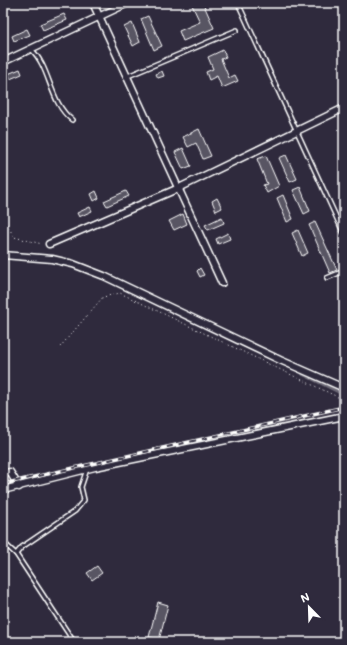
<svg xmlns="http://www.w3.org/2000/svg" width="347" height="645" font-family="Mali,sans-serif">
<style>
.lines{fill:none;stroke-linecap:round;stroke-linejoin:round}
.canal{stroke:#6d6a77;stroke-width:6}
.building{fill:#595564;stroke:#fff}
.service-casing{stroke:#fff;stroke-width:6}
.minor-casing{stroke:#fff;stroke-width:9}
.path{stroke:#fff;stroke-width:1;stroke-dasharray:1 3;stroke-linecap:butt}
.service{stroke:#2f2a3d;stroke-width:3}
.minor{stroke:#2f2a3d;stroke-width:6}
.rail-casing{stroke:#fff;stroke-width:3.5}
.rail{stroke:#2f2a3d;stroke-width:2;stroke-dasharray:6;stroke-linecap:butt}
</style>
<rect width="100%" height="100%" fill="#2f2a3d"/>
<filter id="ink" filterUnits="userSpaceOnUse"><feTurbulence type="fractalNoise" baseFrequency=".025" numOctaves="2"/><feDisplacementMap in="SourceGraphic" scale="8" xChannelSelector="R" yChannelSelector="G"/><feConvolveMatrix kernelMatrix="1 2 1 2 8 2 1 2 1" color-interpolation-filters="sRGB"/></filter>
<g filter="url(#ink)">
<g class="lines">
<polyline class="canal" points="304,373 344,393"/>
</g>
<g class="building">
<polygon points="191,3 203,3 214,28 183,41 179,31 200,22"/>
<polygon points="64,14 67,20 43,30 40,24"/>
<polygon points="148,16 162,46 154,50 141,19"/>
<polygon points="132,23 140,42 133,46 124,27"/>
<polygon points="27,29 30,35 14,41 12,36"/>
<polygon points="223,50 226,57 221,59 229,78 235,75 238,81 222,88 217,76 209,80 206,72 213,69 208,57"/>
<polygon points="20,69 22,74 10,79 8,74"/>
<polygon points="162,71 164,76 158,78 156,74"/>
<polygon points="199,129 211,156 203,159 196,143 188,147 183,137"/>
<polygon points="183,148 191,166 183,169 175,152"/>
<polygon points="286,155 297,179 290,182 279,158"/>
<polygon points="266,156 279,186 267,193 263,185 267,184 257,159"/>
<polygon points="300,187 310,211 304,214 293,190"/>
<polygon points="96,191 99,198 94,201 91,194"/>
<polygon points="126,191 129,196 107,206 104,201"/>
<polygon points="283,195 293,219 287,222 277,198"/>
<polygon points="217,198 222,208 216,211 212,201"/>
<polygon points="90,207 92,211 79,217 77,213"/>
<polygon points="183,214 187,224 174,230 169,221"/>
<polygon points="222,217 224,223 208,230 205,225"/>
<polygon points="315,222 337,270 330,273 309,225"/>
<polygon points="298,230 308,253 302,256 292,233"/>
<polygon points="228,233 230,239 218,244 216,239"/>
<polygon points="200,268 204,275 200,277 197,271"/>
<polygon points="97,566 102,573 92,580 87,573"/>
<polygon points="158,602 168,605 159,640 149,637"/>
</g>
<g class="lines">
<g class="service-casing">
<g id="service">
<polyline points="238,3 344,234"/>
<path d="M31,49C51,68 49,102 72,120"/>
<polyline points="128,76 237,30"/>
<polyline points="327,278 344,271"/>
<polyline points="3,542 16,554"/>
<polyline points="74,642 16,554 22,547 75,511 84,500 81,487 87,469"/>
</g>
</g>
<g class="minor-casing">
<g id="minor">
<polyline points="93,3 222,283"/>
<polyline points="3,62 128,3"/>
<polyline points="49,244 179,188 344,108"/>
<polyline points="3,255 52,259 73,264 104,276 280,360 344,388"/>
<polyline points="3,474 10,472 19,487"/>
<polyline points="3,490 95,467 344,416"/>
</g>
</g>
<g class="path">
<polyline points="3,217 14,237 42,244"/>
<polyline points="60,347 103,297 120,293 344,400"/>
<polyline points="3,459 7,466"/>
</g>
<use href="#service" class="service"/>
<use href="#minor" class="minor"/>
<g class="rail-casing">
<polyline id="rail" points="3,484 344,407"/>
</g>
<use href="#rail" class="rail"/>
</g>
</g>
<rect width="347" height="645" fill="none" stroke="#2f2a3d" stroke-width="16"/>
<rect x="8" y="8" width="331" height="629" fill="none" stroke="#fff" stroke-width="1.5" filter="url(#ink)"/>
<g transform="translate(309 607) rotate(337)" stroke="#2f2a3d" stroke-width="3" paint-order="stroke">
<path d="M0-3L7 15L0 10L-7 15Z" fill="#ffffff"/>
<text y="-6" font-size="11" font-weight="bold" text-anchor="middle" fill="#ffffff">N</text>
</g>
</svg>
